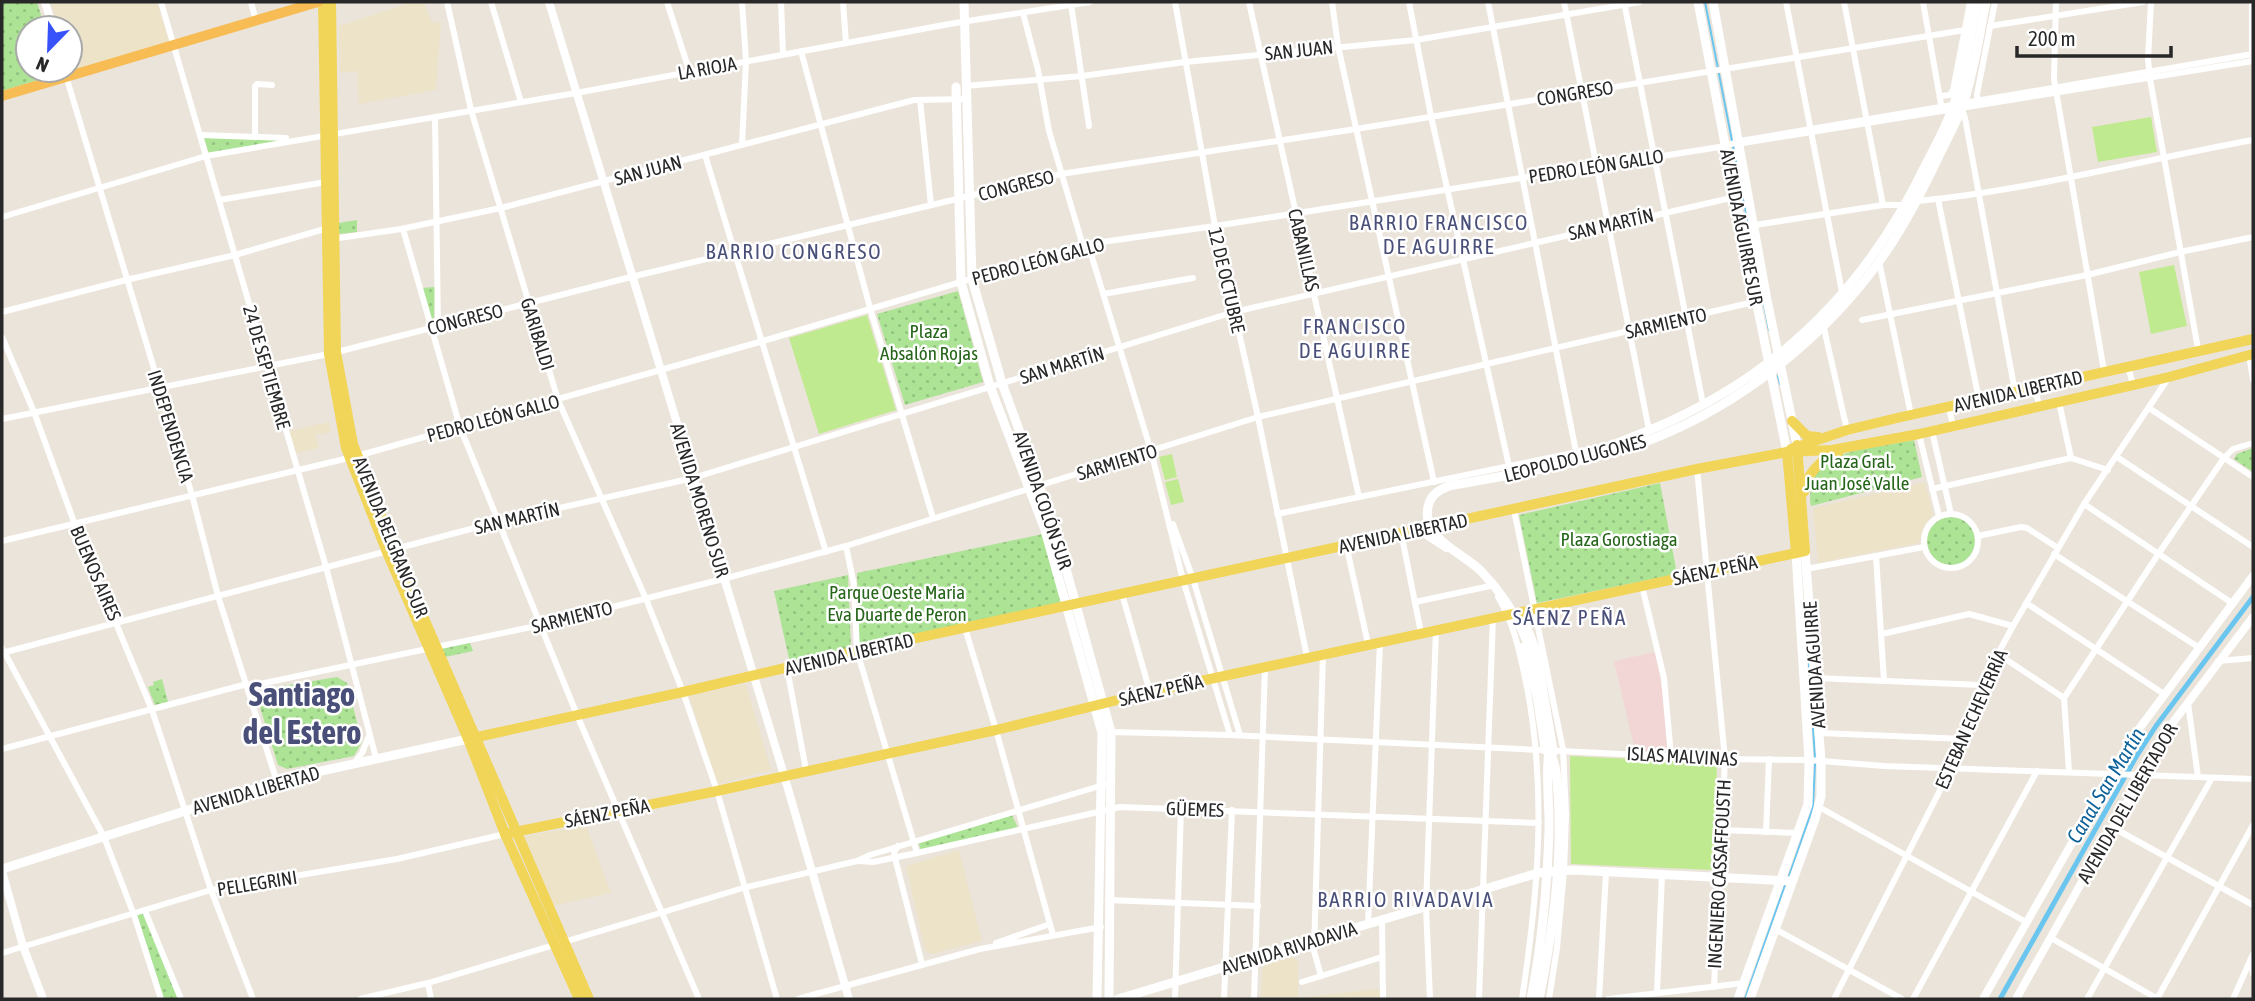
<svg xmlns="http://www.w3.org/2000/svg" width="2255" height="1001" font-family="'Asap Condensed',sans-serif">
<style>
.education{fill:#ede3c9}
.medical{fill:#f2d6d6}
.grass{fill:url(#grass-dots)}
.pitch{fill:#c0ea90}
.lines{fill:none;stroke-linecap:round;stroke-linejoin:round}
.stream{stroke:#6bc6ef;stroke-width:2}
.canal{stroke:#6bc6ef;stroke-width:5}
.minor{stroke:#fff;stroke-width:6}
.tertiary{stroke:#fff;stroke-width:8}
.secondary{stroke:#fff;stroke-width:9}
.primary{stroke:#f1d559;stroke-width:10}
.trunk{stroke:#f8bc55;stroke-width:10}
.labels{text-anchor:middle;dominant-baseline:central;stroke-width:5;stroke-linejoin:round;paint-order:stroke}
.street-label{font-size:19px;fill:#282828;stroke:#fff}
.park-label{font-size:19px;fill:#256519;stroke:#fff}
.neighbourhood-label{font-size:21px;letter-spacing:2px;fill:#494f79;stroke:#fff}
.water-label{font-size:21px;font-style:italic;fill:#0c6299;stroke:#fff}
.town-label{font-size:33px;font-weight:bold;fill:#494f79;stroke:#fff}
</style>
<defs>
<pattern id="grass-dots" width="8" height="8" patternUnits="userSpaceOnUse" patternTransform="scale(1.75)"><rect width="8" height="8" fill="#ace395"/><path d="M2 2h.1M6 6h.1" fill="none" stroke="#94c380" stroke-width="1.8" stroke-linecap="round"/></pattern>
</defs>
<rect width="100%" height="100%" fill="#ebe4da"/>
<g class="education">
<polygon points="51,2 157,2 169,42 72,70 70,28 59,28"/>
<polygon points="412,2 424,2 432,23 441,22 436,90 359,104 357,71 340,73 339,26"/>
<polygon points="329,422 331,432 316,435 319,448 296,453 289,431"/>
<polygon points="1925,482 1933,514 1924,526 1919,543 1818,563 1813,508"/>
<polygon points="746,684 771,770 717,784 689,695"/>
<polygon points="586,825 611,893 552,906 522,837"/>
<polygon points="959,850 982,941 931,954 925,950 906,866"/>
<polygon points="1292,957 1298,961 1298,998 1377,989 1380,990 1380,999 1261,999 1262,969 1266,964"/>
</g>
<polygon class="medical" points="1655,652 1663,695 1669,750 1635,751 1614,661"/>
<g class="grass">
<polygon points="2,2 37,2 45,28 28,28 28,70 57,70 58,74 2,91"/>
<polygon points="204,138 279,139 279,141 209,154"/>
<polygon points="357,220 357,232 339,234 339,223"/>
<polygon points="435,287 434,323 432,323 421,288"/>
<polygon points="958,291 983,382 905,405 877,314"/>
<path d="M1914,440L1922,477L1811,506C1808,491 1814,471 1827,461C1844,450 1893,444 1914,440Z"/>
<polygon points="2253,448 2253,472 2234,459 2237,454"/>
<polygon points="1660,483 1677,574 1537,603 1519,515"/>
<circle cx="1951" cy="541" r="24"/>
<polygon points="1043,534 1063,605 859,649 857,573"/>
<polygon points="848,575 851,648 790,663 774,591"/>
<polygon points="469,640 473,651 445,657 440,647"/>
<polygon points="337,677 347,683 362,742 354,756 287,769 278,765 258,701 264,689"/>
<polygon points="162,679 168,702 155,705 148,687 154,685 153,682"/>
<polygon points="1012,815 1018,828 922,850 920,848 919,843"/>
<polygon points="147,912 178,999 161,999 136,915"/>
</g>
<g class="pitch">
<polygon points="2151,117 2157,152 2098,162 2092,127"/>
<polygon points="2174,265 2187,326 2151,334 2139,272"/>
<polygon points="867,315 896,410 819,434 789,338"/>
<polygon points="1172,454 1177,477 1165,480 1159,457"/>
<polygon points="1178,479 1184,502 1171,505 1165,482"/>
<polygon points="1570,756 1717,763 1714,870 1571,864"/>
</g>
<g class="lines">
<g class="stream">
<polyline points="1705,2 1732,141"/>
<polyline points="1733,146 1769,330"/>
<polyline points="1778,376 1780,384"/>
<polyline points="1805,603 1815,758"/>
<polyline points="1789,876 1813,807 1815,764"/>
<polyline points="1745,999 1785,885"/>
</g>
<polyline class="canal" points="2000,999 2136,757 2156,726 2253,597"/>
<g class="minor">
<polyline points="161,2 326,567 376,758"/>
<polyline points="251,2 256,21"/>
<polyline points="447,2 471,110 558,400 646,599 683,692 717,791 777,999"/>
<polyline points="491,2 521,102"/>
<polyline points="667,2 689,70"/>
<polyline points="781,2 783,54"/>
<polyline points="843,2 846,43"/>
<polyline points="1175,2 1215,226 1258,417 1307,657"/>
<polyline points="1249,2 1359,497"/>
<polyline points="1332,2 1338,46 1434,482"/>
<polyline points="1409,2 1431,116 1509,466"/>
<polyline points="1488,2 1576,452"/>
<polyline points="1564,2 1649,430"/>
<polyline points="1624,2 1703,404"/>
<polyline points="1786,2 1842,292"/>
<polyline points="1844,2 1883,205"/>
<polyline points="1923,2 1942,110"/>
<polyline points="2056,2 2054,79 2104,371"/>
<polyline points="2151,2 2148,59 2150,79 2198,349"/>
<polyline points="2252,2 2252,56"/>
<polyline points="1071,4 1089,126"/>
<polyline points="1023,13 1038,70 1049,131 1083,246"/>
<polyline points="1990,26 2143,2"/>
<polyline points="801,51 870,308 933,518"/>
<polyline points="66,76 192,495 218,596 277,782"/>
<polyline points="965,86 1082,76 1185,62 1416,40 1640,2"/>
<polyline points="1941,96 1950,95 1953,90 1970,2"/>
<polyline points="920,100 931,205"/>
<polyline points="1978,104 1977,94 1995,2"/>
<polyline points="1962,109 1965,118 2015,392"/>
<polyline points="435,117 438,328"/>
<polyline points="201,135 286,138"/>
<polyline points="255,137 255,86 257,84 272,85"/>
<polyline points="1737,144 2253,61"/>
<polyline points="742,145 746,61 742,2"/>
<polyline points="705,155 826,552"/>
<polyline points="1938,199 1979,400"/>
<polyline points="219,200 326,182"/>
<path d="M1918,201C2031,190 2142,160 2253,140"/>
<polyline points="2,217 206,156 576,93 955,23 1090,2"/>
<polyline points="1755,225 1883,205 1905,205"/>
<polyline points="403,229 460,427 577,715 699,999"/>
<polyline points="332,239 401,229 501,208 914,100 968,99"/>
<polyline points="1088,244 1151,451 1183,580 1230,735"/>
<polyline points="1879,261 1911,415"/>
<polyline points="1103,294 1193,278"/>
<polyline points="2,312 126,280 235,255 328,228"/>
<polyline points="1862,320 2087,275 2180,252 2253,237"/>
<polyline points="1823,324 1847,430"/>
<polyline points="2,337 34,412 74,522 152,710 211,890 253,999"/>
<polyline points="2249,355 2253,380"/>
<polyline points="2128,366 2133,385"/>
<polyline points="2035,387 2039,406"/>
<polyline points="2059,402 2071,458"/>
<polyline points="1949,407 1953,426"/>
<polyline points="2149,408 2253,477"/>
<polyline points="2,419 329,354 631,277 1061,174 1356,129 1965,30"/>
<polyline points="1932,431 1951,514"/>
<polyline points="1919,434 1939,516"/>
<polyline points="2117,457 2253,547"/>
<polyline points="1697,469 1725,759 1714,987"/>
<polyline points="1932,489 2071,458 2108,470"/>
<polyline points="2084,504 2232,603"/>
<polyline points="1514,510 1563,749 1566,815 1564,871 1557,948 1549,999"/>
<circle cx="1951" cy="541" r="27"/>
<polyline points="1277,514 1602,447"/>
<polyline points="1173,524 1193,579 1240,735"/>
<polyline points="1417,530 1446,549"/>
<polyline points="1401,532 1421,633"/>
<polyline points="1978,536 2021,527 2027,528 2058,548"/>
<polyline points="2,541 357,456 763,341 1088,244 1215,226 1726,146 1740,141 2253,54"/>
<polyline points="1346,544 1368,644"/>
<polyline points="846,546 854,585 857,651 917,853"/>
<polyline points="2054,554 2198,647"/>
<polyline points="1876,556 1884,681"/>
<polyline points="1806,569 1924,547"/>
<polyline points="1642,586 1664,678 1671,756"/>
<polyline points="1122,594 1150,692"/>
<path d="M1498,597C1515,625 1520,655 1527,687C1547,793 1538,894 1522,999"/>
<polyline points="1415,602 1490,586"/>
<polyline points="2026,603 2164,694"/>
<polyline points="1522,611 1538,652 1555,753"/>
<polyline points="965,628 996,730 1053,935"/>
<polyline points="1882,634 1969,614 2013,626"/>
<polyline points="1522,646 1536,699 1544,751"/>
<polyline points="2,648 104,837 134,915 161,999"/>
<polyline points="2,653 497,522 693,478 1234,312 1735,197"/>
<polyline points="1998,654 2064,698"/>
<polyline points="2218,661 2253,658"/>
<polyline points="787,668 806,770"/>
<polyline points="1815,678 1981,685"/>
<polyline points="2064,698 2159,553 2224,458 2233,449 2253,443"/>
<polyline points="2064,698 2069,772"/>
<polyline points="2188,703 2198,777"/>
<polyline points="1111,732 1230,735 1725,759 1809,760 1884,766 2253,779"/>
<polyline points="1819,733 1966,739"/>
<polyline points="2,749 247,684 255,685 541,625 723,579 846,546 1258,417 1758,301"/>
<polyline points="355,762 362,753 369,736"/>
<polyline points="1819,807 2026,922"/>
<polyline points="2112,827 2253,905"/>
<polyline points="1721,830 1799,833"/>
<polyline points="1766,832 1769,759"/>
<polyline points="898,846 894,852 895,858 922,964"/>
<polyline points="859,861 873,862 917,853 1120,807 1539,823"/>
<polyline points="1108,900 1258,906"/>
<polyline points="145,911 181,999"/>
<polyline points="1382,920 1383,999"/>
<polyline points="1368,924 1380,642"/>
<polyline points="1775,929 1902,999"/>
<polyline points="2051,938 2158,999"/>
<polyline points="996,943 1050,924"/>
<polyline points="2,953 211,890 397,859 505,834"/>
<polyline points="2251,959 2253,974"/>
<polyline points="1321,976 1314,951 1323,654"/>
<polyline points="1302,982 1382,957"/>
<polyline points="428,983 431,999"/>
<polyline points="1657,993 1662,874"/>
<polyline points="360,999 428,983 743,888 857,861 870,855 1110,783"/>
<polyline points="798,999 980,949 1101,927"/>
<polyline points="1175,999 1181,807"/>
<polyline points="1224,999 1232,810"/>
<polyline points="1254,999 1265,667"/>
<polyline points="1430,999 1426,907 1436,629"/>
<polyline points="1479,999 1493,617"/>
<polyline points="1599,999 1606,872"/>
<polyline points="1608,999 1744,983"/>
<polyline points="1834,999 1966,739 1981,685 2013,626 2084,504 2169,377"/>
<polyline points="1913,999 2037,771"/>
<polyline points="2087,999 2212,778"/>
<polyline points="2157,999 2253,825"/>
<polyline points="2233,999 2253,954"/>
</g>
<g class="tertiary">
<polyline points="45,2 53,28"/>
<polyline points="549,2 784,775 849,999"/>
<polyline points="2,871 23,946 43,999"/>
<polyline points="1983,999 2130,741 2253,576"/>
<polyline points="2016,999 2168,729 2253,617"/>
</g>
<g class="secondary">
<polyline points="964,2 972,279 1002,383 1055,529 1111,732 1109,999"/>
<polyline points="1698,2 1735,197 1787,452"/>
<polyline points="1713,2 1767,300 1797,445"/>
<polyline points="956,87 961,282 990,386 1045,530 1102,733 1097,999"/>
<path d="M1600,450C1626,439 1653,430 1679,417C1790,364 1871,278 1924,168C1935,146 1948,124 1955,101C1966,69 1970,34 1977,2"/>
<polyline points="2,869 289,778 468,739"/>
<polyline points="1118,999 1538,873 1573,870 1791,881"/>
<path d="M1531,999C1542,944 1547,888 1549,832C1550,805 1545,778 1549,751"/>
<path d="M1539,999C1554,926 1565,847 1556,772C1555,763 1551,755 1549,747C1543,707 1539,665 1521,628C1511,607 1498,589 1482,572C1464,553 1421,539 1428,507C1430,495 1439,490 1449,486C1514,474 1594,462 1655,438C1743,403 1826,336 1881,259C1904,227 1921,193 1938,158C1946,141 1956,123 1963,105C1974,72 1979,36 1986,2"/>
<polyline points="1738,999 1808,804 1809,760 1796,553"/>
<polyline points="1750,999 1815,819 1821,796 1821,760 1805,551"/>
</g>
<g class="primary">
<polyline points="323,2 329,354 346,448 386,550 468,739 505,834 579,999"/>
<polyline points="331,2 336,352 353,444 394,549 589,999"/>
<polyline points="1792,421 1807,436 1818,437"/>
<polyline points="1791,449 1847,430 1897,418 2253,339"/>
<polyline points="1787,452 1796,553"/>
<path d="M1804,492C1806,474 1821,459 1838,453"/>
<polyline points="468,739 683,692 857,651 1697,469 1787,452 1832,450 1919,434 2169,377 2253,354"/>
<polyline points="505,834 717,791 996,730 1150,692 1805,551 1797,445"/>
</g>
<polyline class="trunk" points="2,96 318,2"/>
</g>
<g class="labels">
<g class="street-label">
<text transform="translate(1299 50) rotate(-6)">SAN JUAN</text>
<text transform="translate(707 68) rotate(-10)">LA RIOJA</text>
<text transform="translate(1575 93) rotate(-9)">CONGRESO</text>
<text transform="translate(1596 166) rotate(-9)">PEDRO LEÓN GALLO</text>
<text transform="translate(648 170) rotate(-15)">SAN JUAN</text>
<text transform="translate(1016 185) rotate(-14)">CONGRESO</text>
<text transform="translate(1611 224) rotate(-13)">SAN MARTÍN</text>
<text transform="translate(1742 227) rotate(79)">AVENIDA AGUIRRE SUR</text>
<text transform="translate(1304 250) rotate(77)">CABANILLAS</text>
<text transform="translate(1038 261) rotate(-15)">PEDRO LEÓN GALLO</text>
<text transform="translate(1227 280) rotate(77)">12 DE OCTUBRE</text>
<text transform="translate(465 319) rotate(-14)">CONGRESO</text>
<text transform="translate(1666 323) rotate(-13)">SARMIENTO</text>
<text transform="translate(538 334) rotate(73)">GARIBALDI</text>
<text transform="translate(1062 365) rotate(-17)">SAN MARTÍN</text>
<text transform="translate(267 367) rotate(74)">24 DE SEPTIEMBRE</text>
<text transform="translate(2018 391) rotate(-13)">AVENIDA LIBERTAD</text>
<text transform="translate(493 418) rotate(-15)">PEDRO LEÓN GALLO</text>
<text transform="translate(171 426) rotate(73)">INDEPENDENCIA</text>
<text transform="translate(1575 458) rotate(-14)">LEOPOLDO LUGONES</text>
<text transform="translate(1117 462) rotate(-17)">SARMIENTO</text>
<text transform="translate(700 500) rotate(73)">AVENIDA MORENO SUR</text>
<text transform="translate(1043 500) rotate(71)">AVENIDA COLÓN SUR</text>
<text transform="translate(517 518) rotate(-13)">SAN MARTÍN</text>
<text transform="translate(1403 533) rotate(-12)">AVENIDA LIBERTAD</text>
<text transform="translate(391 537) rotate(68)">AVENIDA BELGRANO SUR</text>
<text transform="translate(1715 570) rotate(-12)">SÁENZ PEÑA</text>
<text transform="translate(96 573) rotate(67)">BUENOS AIRES</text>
<text transform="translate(572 617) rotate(-14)">SARMIENTO</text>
<text transform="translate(849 654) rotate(-13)">AVENIDA LIBERTAD</text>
<text transform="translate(1814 665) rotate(-94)">AVENIDA AGUIRRE</text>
<text transform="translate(1161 690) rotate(-13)">SÁENZ PEÑA</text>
<text transform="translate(1971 719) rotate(-66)">ESTEBAN ECHEVERRÍA</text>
<text transform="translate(1682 756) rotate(3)">ISLAS MALVINAS</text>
<text transform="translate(256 790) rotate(-16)">AVENIDA LIBERTAD</text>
<text transform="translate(2127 803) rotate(-60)">AVENIDA DEL LIBERTADOR</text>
<text transform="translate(1195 809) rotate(2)">GÜEMES</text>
<text transform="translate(607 813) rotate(-11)">SÁENZ PEÑA</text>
<text transform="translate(1719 874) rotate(-87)">INGENIERO CASSAFFOUSTH</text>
<text transform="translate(257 883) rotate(-9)">PELLEGRINI</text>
<text transform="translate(1289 948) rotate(-17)">AVENIDA RIVADAVIA</text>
</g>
<g class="park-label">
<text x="929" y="331">Plaza<tspan x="929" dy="22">Absalón Rojas</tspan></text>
<text x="1857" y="461">Plaza Gral.<tspan x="1857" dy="22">Juan José Valle</tspan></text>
<text x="1619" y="539">Plaza Gorostiaga</text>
<text x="897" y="592">Parque Oeste Maria<tspan x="897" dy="22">Eva Duarte de Peron</tspan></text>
</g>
<g class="neighbourhood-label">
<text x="1439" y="222">BARRIO FRANCISCO<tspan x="1439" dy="24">DE AGUIRRE</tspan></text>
<text x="794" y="251">BARRIO CONGRESO</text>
<text x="1355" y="326">FRANCISCO<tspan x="1355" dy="24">DE AGUIRRE</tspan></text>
<text x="1570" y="617">SÁENZ PEÑA</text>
<text x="1406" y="899">BARRIO RIVADAVIA</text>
</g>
<g class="water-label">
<text transform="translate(2105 785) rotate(-59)">Canal San Martín</text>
</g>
<g class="town-label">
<text x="302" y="694">Santiago<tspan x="302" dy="38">del Estero</tspan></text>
</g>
</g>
<rect width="2255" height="1001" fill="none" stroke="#282828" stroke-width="7"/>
<g transform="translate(49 49) rotate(203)"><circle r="33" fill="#ffffff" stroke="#a9a9a9" stroke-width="2"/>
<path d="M0-5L12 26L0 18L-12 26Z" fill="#3752fb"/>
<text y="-10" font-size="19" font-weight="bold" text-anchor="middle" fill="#282828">N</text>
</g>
<path d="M2017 46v10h154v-10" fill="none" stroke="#282828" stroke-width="3.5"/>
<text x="2028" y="46" font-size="21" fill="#282828" stroke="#ffffff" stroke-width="5" paint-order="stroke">200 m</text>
</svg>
